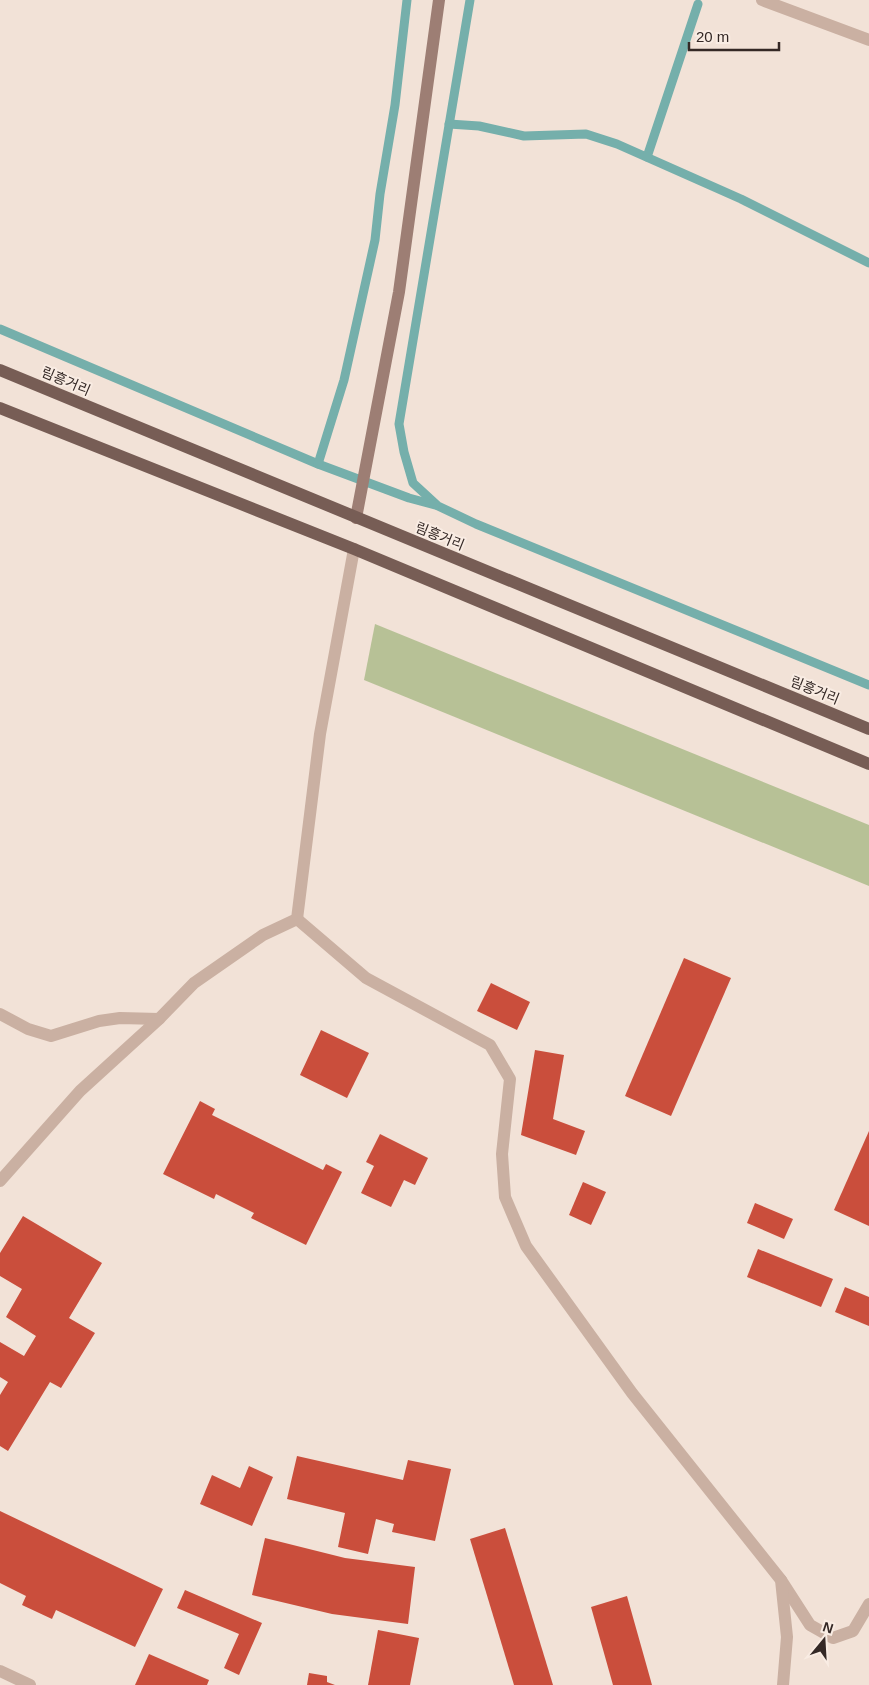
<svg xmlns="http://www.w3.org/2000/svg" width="869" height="1685" font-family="Arial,'Noto Sans KR',sans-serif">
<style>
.green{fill:#b7c196}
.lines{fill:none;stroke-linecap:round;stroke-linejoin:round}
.stream{stroke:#75afab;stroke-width:9}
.building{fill:#ca4e3c}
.lane{stroke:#cab0a2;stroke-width:12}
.street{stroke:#cab0a2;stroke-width:12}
.secondary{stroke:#9d7e74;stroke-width:12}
.primary{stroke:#775d55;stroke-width:12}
.labels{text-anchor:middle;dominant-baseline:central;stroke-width:4;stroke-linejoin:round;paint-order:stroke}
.street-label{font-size:14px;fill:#342825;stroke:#f9ece3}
</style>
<rect width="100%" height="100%" fill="#f2e2d7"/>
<polygon class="green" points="375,624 869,825 869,886 364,680"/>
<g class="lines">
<g class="stream">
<polyline points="470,0 399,424 404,452 413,483 438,506 476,524 869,685"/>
<polyline points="449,124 479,126 524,136 586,134 617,144 741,199 869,263"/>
<polyline points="647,157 698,4"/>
<polyline points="0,329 318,464 409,498 435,505"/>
<polyline points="318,464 344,380 375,240 380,194 395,105 407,0"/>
</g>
</g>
<g class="building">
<polygon points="684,958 731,978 671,1116 625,1096"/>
<polygon points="491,983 530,1002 517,1030 477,1011"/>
<polygon points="321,1030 369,1053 347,1098 300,1075"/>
<polygon points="535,1050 564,1055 553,1119 585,1131 576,1155 521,1135"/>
<polygon points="200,1101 215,1109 212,1115 323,1170 326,1164 342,1172 306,1245 251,1218 254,1213 216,1194 214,1199 163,1174"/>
<polygon points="869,1131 869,1226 834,1210"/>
<polygon points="380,1134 428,1158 415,1185 404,1180 391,1207 361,1193 374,1166 366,1162"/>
<polygon points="583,1182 606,1192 591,1225 569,1215"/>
<polygon points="755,1203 793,1219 784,1239 747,1223"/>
<polygon points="23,1216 102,1263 69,1318 95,1333 61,1388 50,1382 8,1451 0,1446 0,1395 8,1382 0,1377 0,1342 24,1356 36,1336 6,1317 22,1289 0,1276 0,1253"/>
<polygon points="758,1249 833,1279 821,1307 747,1277"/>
<polygon points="845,1287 869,1297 869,1326 835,1312"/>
<polygon points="297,1456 403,1480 408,1460 451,1469 435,1541 392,1532 394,1524 376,1519 368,1554 338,1547 345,1513 287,1499"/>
<polygon points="249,1466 273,1477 252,1526 200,1504 212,1475 240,1488"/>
<polygon points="0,1511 163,1589 135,1647 56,1610 52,1619 22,1605 26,1596 0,1583"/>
<polygon points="505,1528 553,1685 514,1685 470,1539"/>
<polygon points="265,1538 345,1558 415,1567 408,1624 332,1614 252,1595"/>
<polygon points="185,1590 262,1623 239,1675 224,1668 239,1634 177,1608"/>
<polygon points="627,1596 652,1685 613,1685 591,1607"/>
<polygon points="378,1630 419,1638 410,1685 368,1685"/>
<polygon points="149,1654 209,1680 207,1685 135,1685"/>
<polygon points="309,1673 327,1676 327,1682 335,1685 307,1685"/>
</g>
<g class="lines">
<g class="lane">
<polyline points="0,1014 28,1029 51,1036 99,1021 120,1018 159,1019"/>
<polyline points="781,1580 810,1625 833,1638 853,1631 869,1604"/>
<polyline points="0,1671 30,1685"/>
</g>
<g class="street">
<polyline points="762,0 869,40"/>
<polyline points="297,919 366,978 490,1045 510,1079 502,1154 505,1197 526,1246 632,1393 781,1580 787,1637 783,1685"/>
<polyline points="0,1181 80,1091 159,1019 194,983 263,935 297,919 320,734 354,549"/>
</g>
<polyline class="secondary" points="356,518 399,292 439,0"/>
<g class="primary">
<polyline points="0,370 869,729"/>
<polyline points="0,408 354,549 869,764"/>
</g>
</g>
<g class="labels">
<g class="street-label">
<text transform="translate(66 381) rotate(23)">림흥거리</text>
<text transform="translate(440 536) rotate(22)">림흥거리</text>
<text transform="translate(815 690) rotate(22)">림흥거리</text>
</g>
</g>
<g transform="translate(824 1640) rotate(18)" stroke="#f9ece3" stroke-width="4" paint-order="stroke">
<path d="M0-4L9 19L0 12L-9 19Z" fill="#342825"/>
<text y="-8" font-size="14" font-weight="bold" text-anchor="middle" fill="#342825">N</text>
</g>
<path d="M689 42v8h90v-8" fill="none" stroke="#342825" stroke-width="2.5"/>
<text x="696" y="42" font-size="15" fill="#342825" stroke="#f9ece3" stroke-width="4" paint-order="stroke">20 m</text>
</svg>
